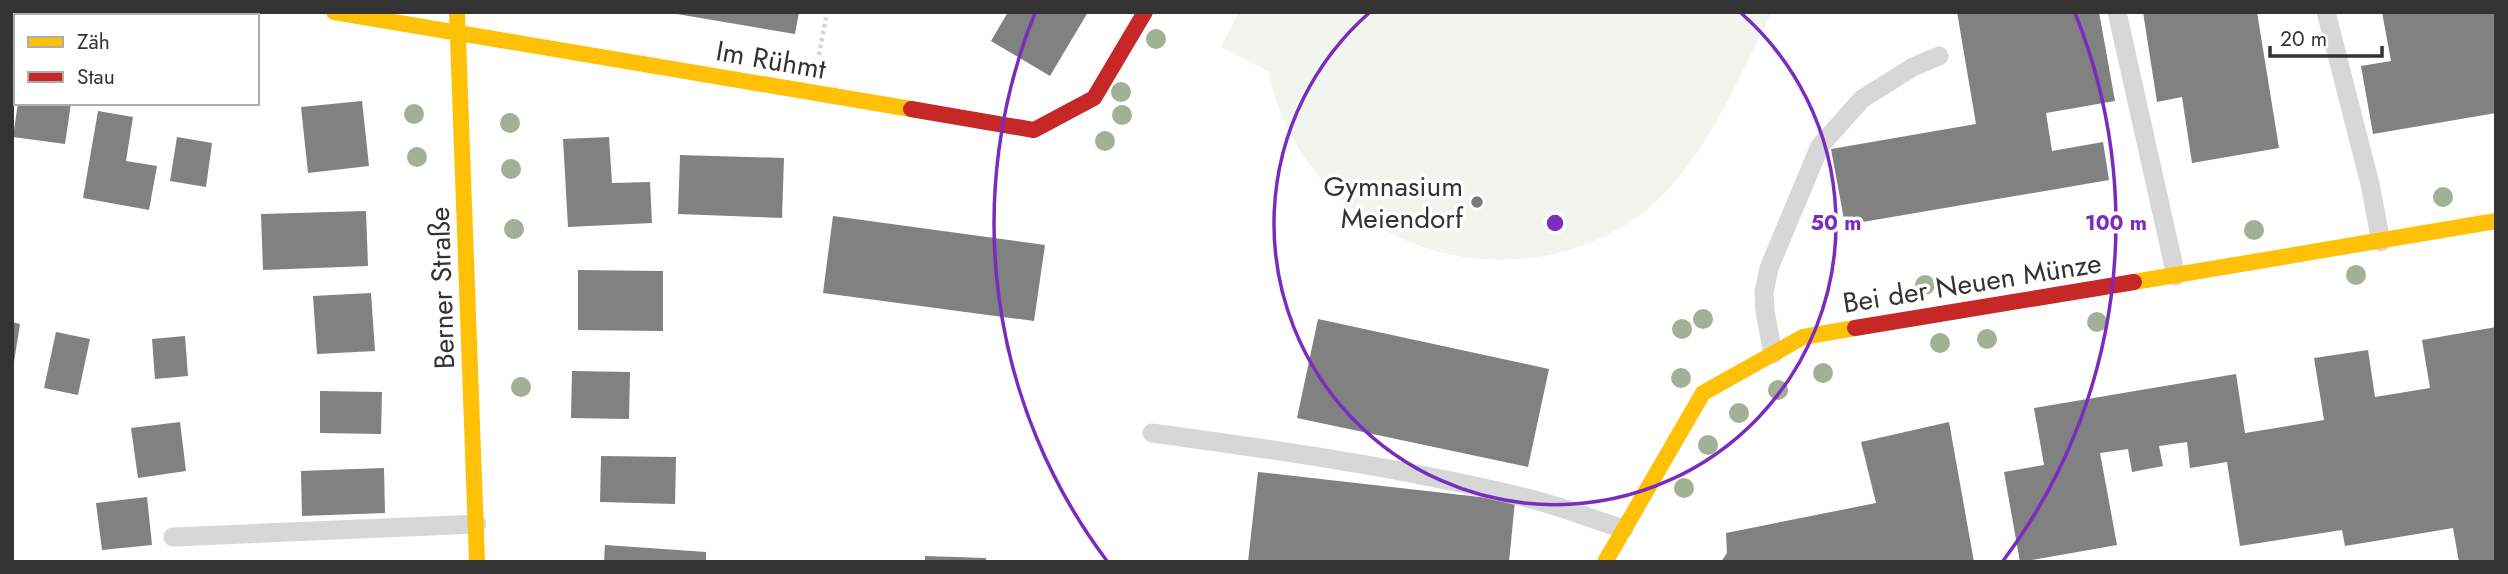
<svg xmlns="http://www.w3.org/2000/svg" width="2508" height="574" font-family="Jost,sans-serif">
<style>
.pitch{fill:#f1f5ed}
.building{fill:#818181}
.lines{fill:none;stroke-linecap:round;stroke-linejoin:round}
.path{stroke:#d6d6d6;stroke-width:4.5;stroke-dasharray:3.5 3.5;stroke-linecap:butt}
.lane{stroke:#d7d7d7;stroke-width:19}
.slow{stroke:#ffc107;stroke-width:16}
.jam{stroke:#c62828;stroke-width:16}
.tree{fill:#a2b095}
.ring{fill:none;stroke:#7b2cbf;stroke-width:3.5}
.poi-dot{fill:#7a7a7a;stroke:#fff;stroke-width:2.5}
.labels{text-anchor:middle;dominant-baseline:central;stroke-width:7;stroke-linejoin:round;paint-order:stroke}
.street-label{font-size:28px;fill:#333;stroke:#fff}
.poi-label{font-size:28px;fill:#333;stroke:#fff;text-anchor:end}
.centre{fill:#7b2cbf;stroke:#fff;stroke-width:3.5}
.ring-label{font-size:21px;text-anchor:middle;font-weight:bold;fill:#7b2cbf;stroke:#fff;stroke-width:7;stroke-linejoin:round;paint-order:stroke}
</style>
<rect width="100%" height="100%" fill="#fff"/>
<path class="pitch" d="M1239,12H1772C1736,81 1703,168 1640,215C1536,291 1385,268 1309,164C1290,137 1274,105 1269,72L1221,47Z"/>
<g class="building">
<polygon points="665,12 799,12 795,34"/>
<polygon points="1008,12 1088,12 1050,76 991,41"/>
<polygon points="1957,12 2099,12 2115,101 2046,113 2052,151 2103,142 2109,180 1845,225 1831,149 1976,124"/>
<polygon points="2143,12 2257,12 2279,148 2192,163 2182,97 2157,102"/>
<polygon points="2382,12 2496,12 2496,113 2373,134 2361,66 2391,61"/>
<polygon points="362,101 369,166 308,173 301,107"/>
<polygon points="18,103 71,103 65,144 13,137"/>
<polygon points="98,111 133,117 126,161 157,166 149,210 83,198"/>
<polygon points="177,137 212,143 206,187 170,181"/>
<polygon points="609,137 612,183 650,182 652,223 568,227 563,139"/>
<polygon points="680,155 784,158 782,218 678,214"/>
<polygon points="366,211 368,266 263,270 261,214"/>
<polygon points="833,216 1045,245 1034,321 823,293"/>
<polygon points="578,270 663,271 663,331 578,330"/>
<polygon points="371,293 375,351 317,354 313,296"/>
<polygon points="1318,319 1549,369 1528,467 1297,418"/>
<polygon points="12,322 20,324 14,362 12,362"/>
<polygon points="2496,327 2496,562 2459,562 2453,528 2345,546 2342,530 2240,546 2227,462 2190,468 2187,442 2159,446 2163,466 2132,472 2128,449 2100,453 2117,545 2020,562 2004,472 2044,465 2034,408 2236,374 2245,433 2324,420 2314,358 2368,350 2375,397 2430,388 2422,340"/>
<polygon points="56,332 90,339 78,395 44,388"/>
<polygon points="185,336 188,376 155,379 152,339"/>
<polygon points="572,371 630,372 629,419 571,418"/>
<polygon points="320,391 382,392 381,434 320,433"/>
<polygon points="180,422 186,471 138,478 131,428"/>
<polygon points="1949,422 1974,562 1721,562 1727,553 1726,533 1876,503 1861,442"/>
<polygon points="601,456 676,457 675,504 600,502"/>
<polygon points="384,468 385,513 302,516 301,471"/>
<polygon points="1258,472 1515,501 1509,562 1248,562"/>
<polygon points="147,497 152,545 102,550 96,503"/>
<polygon points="605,545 706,552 706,562 604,562"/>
<polygon points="925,556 986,558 986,562 925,562"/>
</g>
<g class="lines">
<polyline class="path" points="819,55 827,12"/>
<g class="lane">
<polyline points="2117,12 2176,276"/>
<polyline points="2326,12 2370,184 2381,242"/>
<polyline points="1773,354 1765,311 1764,292 1769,268 1820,146 1862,99 1913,67 1939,56"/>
<path d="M1152,433C1277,450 1404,468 1527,498C1560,506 1592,519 1624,529"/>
<polyline points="173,537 477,524"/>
</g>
<g class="slow">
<polyline points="334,12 911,109"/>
<polyline points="457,12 477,562"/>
<polyline points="2134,282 2496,221"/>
<polyline points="1605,562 1703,393 1803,337 1855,328"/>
</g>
<g class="jam">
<polyline points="911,109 1034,130 1094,98 1145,12"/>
<polyline points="1855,328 2134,282"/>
</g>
</g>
<g class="tree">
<circle cx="1156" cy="39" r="10"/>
<circle cx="1121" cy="92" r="10"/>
<circle cx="414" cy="114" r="10"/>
<circle cx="1122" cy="115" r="10"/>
<circle cx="510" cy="123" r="10"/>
<circle cx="1105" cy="141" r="10"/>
<circle cx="417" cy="157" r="10"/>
<circle cx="511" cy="169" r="10"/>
<circle cx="2443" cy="197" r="10"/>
<circle cx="514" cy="229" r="10"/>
<circle cx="2254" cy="230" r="10"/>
<circle cx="2356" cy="275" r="10"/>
<circle cx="1925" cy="285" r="10"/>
<circle cx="1703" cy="319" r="10"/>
<circle cx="2097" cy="322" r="10"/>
<circle cx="1682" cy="329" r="10"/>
<circle cx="1987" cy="339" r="10"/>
<circle cx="1940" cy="343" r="10"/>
<circle cx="1823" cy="373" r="10"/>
<circle cx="1681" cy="378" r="10"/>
<circle cx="521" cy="387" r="10"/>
<circle cx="1778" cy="390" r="10"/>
<circle cx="1739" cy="413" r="10"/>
<circle cx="1708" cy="445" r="10"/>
<circle cx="1684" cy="488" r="10"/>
</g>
<g class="ring">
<path d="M1741 13A281 281 0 1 1 1369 13"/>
<path d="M1107 561A561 561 0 0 1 1035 13M2075 13A561 561 0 0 1 2003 561"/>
</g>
<circle class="poi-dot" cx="1477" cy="202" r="7"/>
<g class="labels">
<g class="street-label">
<text transform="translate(771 60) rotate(10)">Im Rühmt</text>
<text transform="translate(1972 283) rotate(-9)">Bei der Neuen Münze</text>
<text transform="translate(442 288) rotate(-92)">Berner Straße</text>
</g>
<g class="poi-label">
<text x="1463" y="186">Gymnasium<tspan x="1463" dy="32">Meiendorf</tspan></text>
</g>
</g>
<circle cx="1555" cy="223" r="10" class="centre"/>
<g class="ring-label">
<text x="1836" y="230">50 m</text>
<text x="2116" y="230">100 m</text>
</g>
<rect width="2508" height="574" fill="none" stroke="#333333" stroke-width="28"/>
<rect x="14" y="14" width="245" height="91" fill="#ffffff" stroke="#adadad" stroke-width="2"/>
<rect x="28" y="37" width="35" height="10" fill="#ffc107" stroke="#adadad" stroke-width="2"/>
<text x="77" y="49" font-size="21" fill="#333333">Zäh</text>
<rect x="28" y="72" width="35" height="10" fill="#c62828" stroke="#adadad" stroke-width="2"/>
<text x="77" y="84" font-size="21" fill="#333333">Stau</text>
<path d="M2270 46v10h112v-10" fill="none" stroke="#333333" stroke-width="3.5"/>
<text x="2280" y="46" font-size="21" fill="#333333" stroke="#ffffff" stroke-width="5" paint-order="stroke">20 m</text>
</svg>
